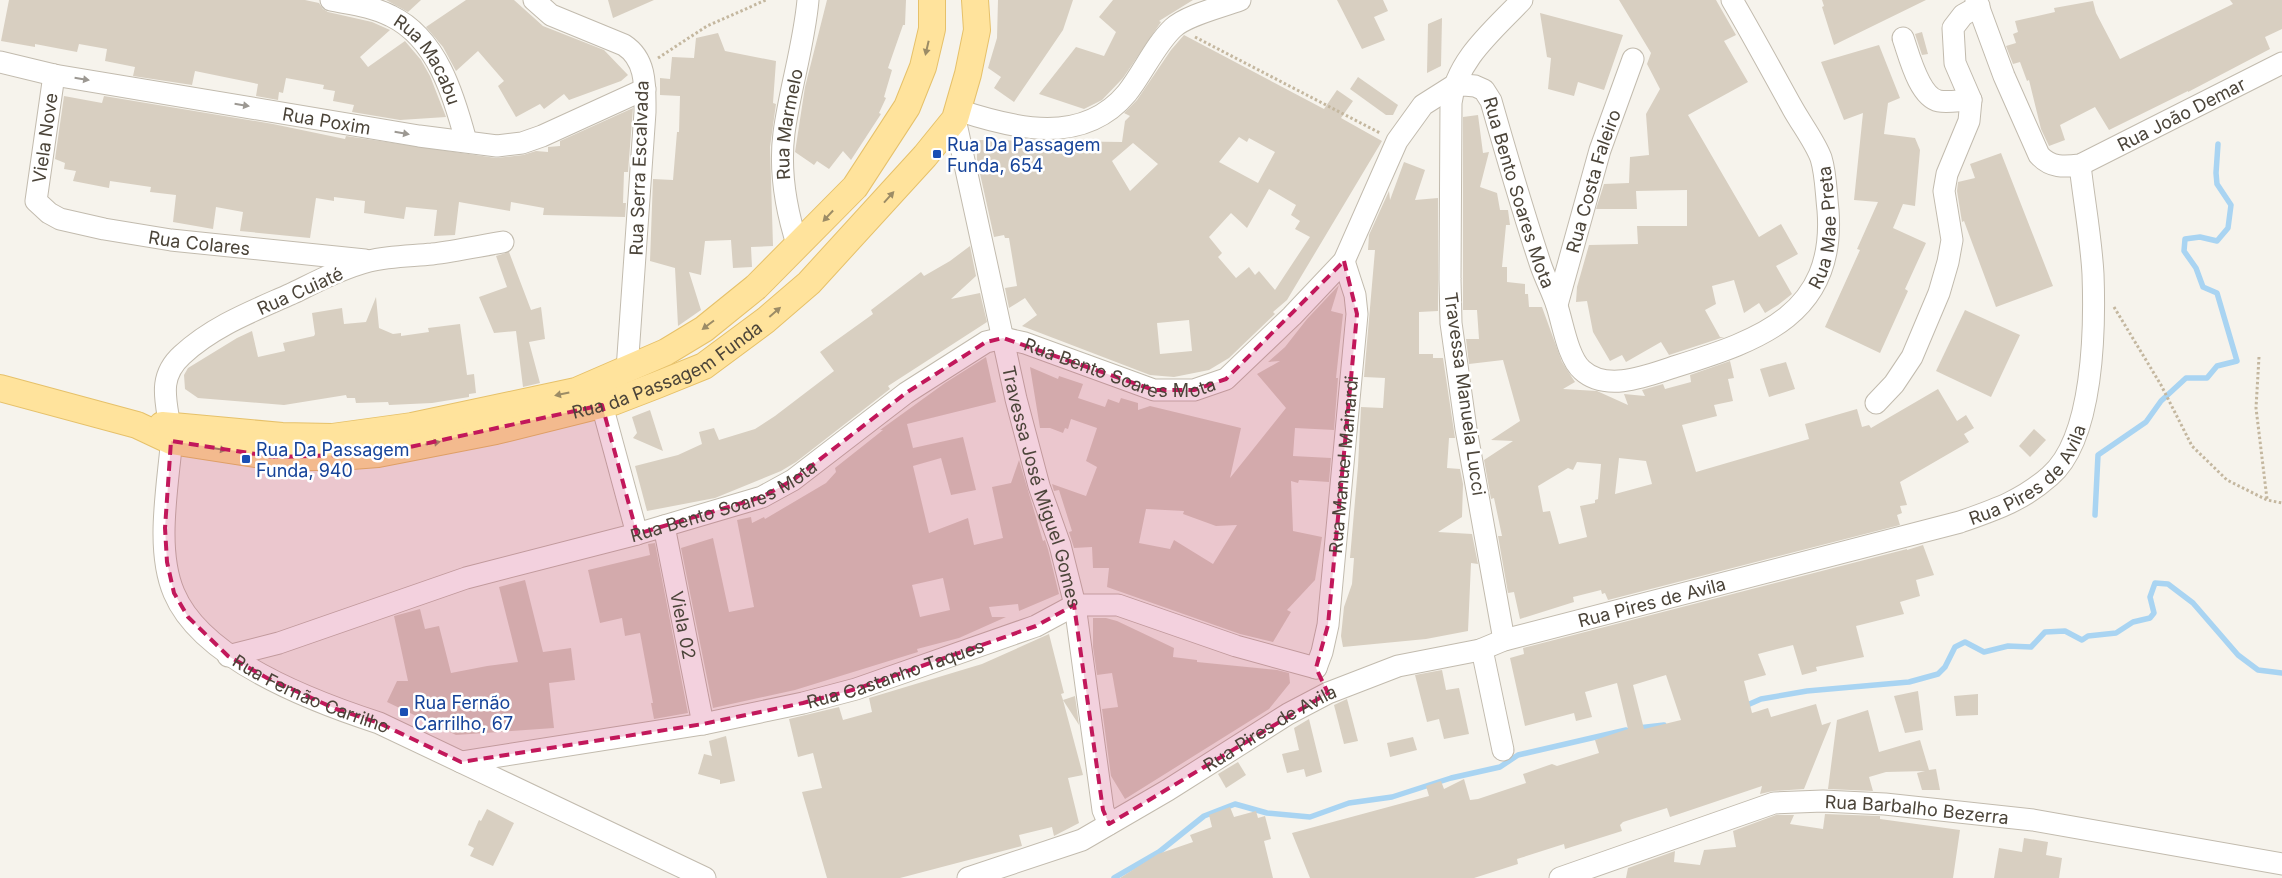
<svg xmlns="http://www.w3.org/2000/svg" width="2282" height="878" font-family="Inter,sans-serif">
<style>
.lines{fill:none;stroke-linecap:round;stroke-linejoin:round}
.stream{stroke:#a9d4f2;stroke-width:5.5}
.building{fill:#d8cfc1;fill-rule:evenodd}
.minor-casing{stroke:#c2bbae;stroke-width:23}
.major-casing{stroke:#e6c16a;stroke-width:28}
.path{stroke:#c4b79f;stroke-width:3;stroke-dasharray:2.5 2.5;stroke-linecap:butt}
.minor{stroke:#fff;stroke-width:21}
.major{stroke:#ffe39c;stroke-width:26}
.oneway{fill:#9c8c66}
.oneway2{fill:#9c9892}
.marked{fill:#c2185b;fill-opacity:0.2;stroke:#c2185b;stroke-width:4;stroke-dasharray:10 6;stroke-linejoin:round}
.transit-dot{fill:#1a4fb4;stroke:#fff;stroke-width:2}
.labels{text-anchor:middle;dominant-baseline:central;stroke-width:5;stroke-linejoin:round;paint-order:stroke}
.street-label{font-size:18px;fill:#4b4439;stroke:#fff}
.transit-label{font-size:18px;fill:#164399;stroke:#fff;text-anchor:start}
</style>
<rect width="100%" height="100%" fill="#f6f3ec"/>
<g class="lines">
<g class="stream">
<polyline points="2095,515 2098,455 2146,422 2161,401 2186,378 2207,378 2217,366 2237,361 2217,293 2203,287 2196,268 2184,251 2185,239 2200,237 2217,241 2228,228 2231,205 2217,184 2216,173 2218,144"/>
<polyline points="1745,706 1761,699 1807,691 1909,682 1938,674 1945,667 1955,647 1965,642 1984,652 2008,646 2031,647 2045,632 2065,631 2082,640 2088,636 2116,633 2133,622 2150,618 2154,613 2150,597 2155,583 2168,584 2193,603 2238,655 2258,670 2282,673"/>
<polyline points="1638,728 1664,725"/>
<polyline points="1114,878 1159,852 1204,816 1235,804 1267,813 1310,817 1349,803 1392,797 1451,778 1500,767 1518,755 1626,730"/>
</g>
</g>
<g class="building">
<polygon points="9,0 305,0 319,3 323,9 328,12 372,22 390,30 360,57 368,67 405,41 421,60 430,76 446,117 400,120 352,112 354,105 333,101 335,91 323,89 324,85 286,78 283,93 279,92 278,100 256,96 258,84 195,71 192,85 133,76 135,67 105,61 107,49 79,44 77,52 35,44 35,47 1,41"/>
<polygon points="386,0 421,0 408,12"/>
<polygon points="466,0 514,0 543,26 604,50 628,75 621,81 569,100 564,94 544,109 540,104 516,117 498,86 504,81 478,51 456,71 443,47 426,27"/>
<polygon points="608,0 654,0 613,18"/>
<polygon points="827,0 906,0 905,25 903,25 888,68 892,70 884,97 886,98 879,113 881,114 851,160 843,151 829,169 817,161 814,165 795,152 805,87"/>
<polygon points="998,0 1073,0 1063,30 1014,102 994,88 1001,77 988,68 997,38"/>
<polygon points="1113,0 1193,0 1159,21 1161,22 1123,78 1102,100 1084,109 1039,94 1076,47 1104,56 1116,32 1099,17"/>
<polygon points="1337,0 1383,0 1388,11 1374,17 1385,40 1362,49"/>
<polygon points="1619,0 1716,0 1736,35 1724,41 1748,82 1688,115 1759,237 1781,224 1798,254 1776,266 1792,294 1778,305 1765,313 1759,303 1744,313 1734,280 1712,286 1716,304 1705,310 1720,337 1724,337 1669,355 1661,342 1626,362 1622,355 1610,361 1593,332 1587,301 1576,302 1577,287 1589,245 1638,244 1637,226 1687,226 1687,190 1636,191 1637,209 1596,209 1604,184 1629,183 1630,157 1649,155 1646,114 1660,89 1647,64 1651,53"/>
<polygon points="1822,0 1926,0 1834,45 1822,7 1824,6"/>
<polygon points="2230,0 2282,0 2282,29 2265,37 2270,49 2188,92 2188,91 2109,130 2095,107 2060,125 2065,140 2049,146 2041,129 2029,80 2027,81 2020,62 2013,64 2006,46 2016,43 2013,34 2018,32 2015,21 2055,12 2054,8 2093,1 2096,13 2120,59 2233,4"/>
<polygon points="1540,13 1623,35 1604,90 1578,82 1574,96 1548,89 1551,58 1547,57"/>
<polygon points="1442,18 1441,66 1427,73 1428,24"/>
<polygon points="1922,32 1928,54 1922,55 1915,34"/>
<polygon points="718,33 725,51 776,61 773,103 776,104 770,147 773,246 751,247 752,267 733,268 731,240 705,241 701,275 689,272 701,310 678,326 675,268 650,261 653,179 673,180 677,132 679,132 680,96 660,95 660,78 670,79 672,57 694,58 696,38"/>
<path d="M1184,35L1324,109L1337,90L1353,101L1341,118L1382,141L1287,300L1273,312L1275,314L1229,358L1209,370L1174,377L1150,375L1022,326L1037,315L1025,298L1009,308L1005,288L1017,286L1009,238H1005L1004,235L994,237L977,160V140L1122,142L1125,121L1130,116L1124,113L1137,100L1171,50ZM1239,137L1247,142L1249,138L1275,152L1258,183L1219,162ZM1133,143L1158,164L1130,191L1112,161ZM1269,189L1296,205L1291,215L1300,221L1295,229L1310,237L1275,290L1259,271L1255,275L1249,267L1236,278L1218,257L1222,253L1209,237L1231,213L1247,228ZM1189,320L1192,351L1160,354L1157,323Z"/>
<polygon points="1879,45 1900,98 1888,103 1884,134 1915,138 1920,150 1915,206 1903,204 1893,228 1926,243 1905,289 1908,291 1880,353 1825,327 1860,250 1857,249 1878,202 1854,200 1863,113 1844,120 1821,62"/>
<polygon points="1358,77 1398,105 1393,115 1386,115 1350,89"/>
<polygon points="64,96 102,103 104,96 273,124 345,139 346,136 496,158 523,155 536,151 548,152 548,147 560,146 560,141 633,108 628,172 624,172 623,203 626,203 625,217 543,215 544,208 511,202 510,211 459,202 455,235 434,236 437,210 406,207 404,219 364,213 365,201 334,197 334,201 316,198 310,238 240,231 243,212 216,207 213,229 173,222 176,195 150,192 151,187 110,181 109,188 73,181 76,171 64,169 65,163 55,159"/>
<path d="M1478,115L1483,153L1489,152L1480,187L1497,193L1500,210H1508L1510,225H1506L1502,267H1507V282L1525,284V294H1528L1529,307H1542L1562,362L1575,382L1563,389L1597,391L1628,405L1624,394L1645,396L1642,390L1663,384L1665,389L1691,382L1690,375L1730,361L1734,378L1728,379L1733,401L1714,405L1717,416L1682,425L1696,472L1809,439L1805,424L1857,409L1862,427L1869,425L1871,428L1938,389L1957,421L1966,415L1974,428L1964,434L1969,442L1900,482L1907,505L1900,506L1902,513L1897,515L1900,525L1608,600L1605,593L1602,594L1601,590L1573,597L1574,602L1520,619L1514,592L1508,593L1498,536H1502L1494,498L1491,499L1484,460L1513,441L1491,440L1520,421L1503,360L1469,364L1466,339H1479L1477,310H1463V117ZM1619,458L1646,461L1652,484L1615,494ZM1577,462L1601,464L1598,499L1595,500V503L1580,506L1587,537L1559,544L1550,511L1543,512L1538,486L1568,468L1573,470Z"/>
<polygon points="2001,153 2053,286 1996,307 1964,221 1962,222 1957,191 1958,182 1975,178 1970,164"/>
<polygon points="1404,162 1425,170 1415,200 1438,198 1438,311 1419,312 1419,354 1433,354 1433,358 1443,358 1455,438 1449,438 1447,468 1460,469 1463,484 1462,517 1438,532 1472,534 1478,564 1471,563 1468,631 1426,639 1343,647 1341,636 1344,607 1352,584 1354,558 1350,558 1358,466 1361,407 1383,408 1385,378 1364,377 1375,250 1368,250 1369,235 1389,191 1390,200"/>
<polygon points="970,246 976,276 951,299 980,293 987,322 888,386 890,389 796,462 781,471 715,498 647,511 635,466 678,455 702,444 699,432 714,428 719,440 755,429 775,416 834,371 820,352 873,314 871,310 921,272 924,276 950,261"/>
<polygon points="509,252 531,310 541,307 545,339 529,342 540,383 523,387 516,331 494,333 479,297 507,287 496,256"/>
<path d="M1339,285L1331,311L1343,314L1336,378H1338L1334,430L1295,428L1293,456L1331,458L1329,482L1299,480L1298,483L1291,481L1293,531L1322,537L1315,580L1287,610L1291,612L1273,642L1240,634L1107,587L1109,568H1093L1092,547L1074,548L1069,532L1072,531L1059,490L1054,491L1052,484L1086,496L1097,467L1086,461L1097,428L1071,419L1068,429L1065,428L1063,433L1050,428H1040L1030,367L1058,379L1059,376L1083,384L1078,398L1105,407L1108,399L1119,403L1121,398L1138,403V410L1150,406L1241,428L1230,478L1286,408L1257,374L1280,361L1268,362L1285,347L1307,319ZM1146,509L1184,511L1183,514L1216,526L1237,525L1213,564L1174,540L1170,549L1139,543Z"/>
<polygon points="376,297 379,328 393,334 401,333 401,336 429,332 428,328 460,324 467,375 474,374 476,393 469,394 469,397 432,403 389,405 388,402 356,403 355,398 347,398 346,395 284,405 198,398 185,389 184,375 188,368 237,338 252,331 258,357 285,351 283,343 314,336 315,334 312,313 342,308 344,324 366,322"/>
<polygon points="1965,310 2020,335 1991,397 1936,371"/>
<path d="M986,357L996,402L907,424L913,448L963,437L976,490L951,495L941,458L913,466L929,533L968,518L974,545L1003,538L992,487L1011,483L1019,460L1043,541L1045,540L1048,549L1059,594L1019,611L1018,604L989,607L992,617H1006L959,638L917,649L918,652L795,690L713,708L681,548L713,538L729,612L754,607L737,520L751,517L752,523L764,517L765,519L826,483L836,472L835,468L883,430H880L945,383ZM943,578L950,610L920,617L912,585Z"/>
<polygon points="1786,362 1795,389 1769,397 1760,369"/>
<polygon points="650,410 663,451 633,438 637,433 632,417"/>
<polygon points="2034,429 2046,440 2030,457 2019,446"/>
<polygon points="655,543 688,713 654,719 651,703 653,703 640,633 625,636 622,618 600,623 588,570 650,555 648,544"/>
<path d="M1923,545L1934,575L1916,580L1920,596L1900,602L1904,614L1856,626L1864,657L1816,667L1817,671L1802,675L1793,645L1758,654L1766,675L1744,681L1752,713L1768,708L1771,717L1816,704L1822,725L1831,722L1804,789L1773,791L1760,794L1762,786L1670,817L1667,808L1623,822L1620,825L1622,831L1565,849L1564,844L1517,859L1518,864L1474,878H1310L1292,833L1429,796L1426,786L1441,781L1444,789L1464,779L1470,800L1478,799L1526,783L1523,774L1552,764L1557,766L1599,753L1595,740L1628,729L1617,683L1585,692L1592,717L1576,721L1574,713L1525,726L1510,658L1524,654L1523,648L1907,549V550ZM1666,675L1681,720L1644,729L1633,685Z"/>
<polygon points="525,580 543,652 571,648 575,680 549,683 554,728 456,735 387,702 397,681 408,681 394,616 420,609 425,629 439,626 451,673 487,666 518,662 499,587"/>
<polygon points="1093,618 1106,618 1117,621 1174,648 1173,657 1197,660 1197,662 1277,670 1289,673 1290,683 1269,709 1125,799 1111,776 1102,709 1118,707 1112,673 1097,675 1093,647"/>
<polygon points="1049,634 1064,693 1061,694 1063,700 1075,696 1079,725 1063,700 1083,775 1068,778 1079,823 1054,836 1052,827 1019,835 1022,846 900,878 827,878 802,792 822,788 813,753 798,757 789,719 839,707 843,720 872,712 869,698 982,664"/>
<polygon points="1442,670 1446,690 1459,688 1469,734 1444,739 1439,719 1427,722 1415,675"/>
<polygon points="1918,691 1923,730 1905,733 1894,696"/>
<polygon points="1978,694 1978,715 1956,716 1954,696"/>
<polygon points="1347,699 1358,741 1344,744 1334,705"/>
<polygon points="1868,710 1879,752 1920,740 1929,770 1936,769 1940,790 1922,790 1917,773 1925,771 1886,772 1869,777 1873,791 1828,789 1837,720"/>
<polygon points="1309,719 1322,772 1306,777 1304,769 1287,773 1282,754 1299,750 1294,728"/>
<polygon points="726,736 735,781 720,784 720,780 698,774 704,754 712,756 709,741"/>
<polygon points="1413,737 1417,750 1390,757 1387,743"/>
<polygon points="1238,762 1246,775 1226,788 1218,774"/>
<polygon points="1230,807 1234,817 1256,811 1258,818 1265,816 1271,839 1264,841 1273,878 1120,878 1158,854 1193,842 1190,835 1212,827 1209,815"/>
<polygon points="487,809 514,823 493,866 470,856 474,848 468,845 479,820 481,821"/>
<polygon points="1825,814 1880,816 1880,819 1960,830 1953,878 1626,878 1628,868 1675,851 1674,862 1700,865 1704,850 1736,847 1733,831 1776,815 1794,815 1790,824 1823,829"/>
<polygon points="2024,838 2048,842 2046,855 2062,858 2059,878 1994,878 1999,848 2022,852"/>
</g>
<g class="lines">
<g class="minor-casing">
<g id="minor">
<path id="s1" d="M331,0C351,4 372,6 391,16C437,38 454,96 466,141"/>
<path d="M534,0L551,15L624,45C647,60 645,87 645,112L627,370"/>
<path id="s2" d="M1976,0L2004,76L2039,155C2051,168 2064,167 2080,165L2282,63"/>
<path d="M1903,38C1909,55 1919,97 1939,101C1948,103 1961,100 1971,100"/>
<path id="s3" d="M0,62L54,75L419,136L497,146L522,143L542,136L645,89"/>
<path id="s4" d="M54,75L36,201L49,213L60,219L104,229L171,240L365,260"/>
<path d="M958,110C1015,129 1083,146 1127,93C1143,73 1155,45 1173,28C1187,15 1222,7 1240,0"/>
<path id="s5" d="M955,119L1016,399L1039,486L1060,545L1075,605L1103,810L1109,824"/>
<path id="s6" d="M503,242C479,246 456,251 432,254C412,256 389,256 369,261C342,268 316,282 291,294C253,311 213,326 182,355C151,383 173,413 171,447C167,491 156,551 174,593C202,660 314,702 379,723L705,878"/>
<path id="s7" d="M798,247C786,210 779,172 784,133C790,88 804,45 808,0"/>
<path id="s8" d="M1557,305L1600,150L1633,59"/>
<polyline points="1876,403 1894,384 1912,357 1939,293 1948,262 1952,240 1944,191 1947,174 1969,121 1971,100 1955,63 1953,28 1963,15 1979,6"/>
<polyline points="602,405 637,534"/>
<path id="s9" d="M664,526L703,724"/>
<path d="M1504,640L1466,429L1451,323L1450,279L1451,103C1456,60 1494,30 1522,0"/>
<polyline points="1480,650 1484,659 1503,750"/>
<path id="s10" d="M228,656L279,643L466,578L637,534L762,497L793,480L906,393L986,342L1003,338L1025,343L1154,390H1194L1226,379L1292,316L1344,261L1397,141L1423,105L1453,86L1464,85L1475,86L1484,90L1491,101C1507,157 1523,212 1541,266C1546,280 1553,293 1557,306C1563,324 1568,358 1582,370C1607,393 1649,375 1677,366C1760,340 1836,314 1828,210C1826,193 1826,174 1821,158C1815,142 1802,125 1793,109C1773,73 1753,36 1732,0"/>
<path id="s11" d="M1316,668L1322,652L1328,625L1357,314L1355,295L1344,261"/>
<path id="s12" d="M461,762L703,724L803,703L856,689L1036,626L1075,605H1118L1236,646L1316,668"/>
<path id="s13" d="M968,878L1082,840L1168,790L1288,714L1328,693L1398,666L1480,650L1504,640L1960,522C1994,510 2022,501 2050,476C2094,438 2095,328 2093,274C2091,238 2084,201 2080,165"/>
<path id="s14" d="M1560,878L1774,803L1823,801L1885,804L2033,820L2282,864"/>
</g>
</g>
<g class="major-casing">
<g id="major">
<path id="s15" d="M0,388L137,425L171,441L275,457H339L378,454L496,431L613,402L657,385L704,366L766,320L809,283L925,156L955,119L968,74L977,30L975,0"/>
<polyline points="162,425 282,436 332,437 412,426 576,391 666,352 704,329 756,287 855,187 907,107 923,67 932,29 932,0"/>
</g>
</g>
<g class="path">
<polyline points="1195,37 1380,133"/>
<polyline points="658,58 707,26 766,0"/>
<polyline points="2114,307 2161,385 2192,446 2227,480 2267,500 2282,503"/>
<polyline points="2259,357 2256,408 2267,499"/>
</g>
<use href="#minor" class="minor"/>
<use href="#major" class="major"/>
</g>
<defs><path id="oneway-solid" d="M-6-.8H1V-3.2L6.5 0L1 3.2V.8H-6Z" transform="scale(1.25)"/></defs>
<g class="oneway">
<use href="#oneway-solid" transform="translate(927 48) rotate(103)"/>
<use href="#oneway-solid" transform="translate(889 197) rotate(-48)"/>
<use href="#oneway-solid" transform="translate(828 216) rotate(133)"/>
<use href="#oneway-solid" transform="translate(775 312) rotate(-41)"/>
<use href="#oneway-solid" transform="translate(708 325) rotate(143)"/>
<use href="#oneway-solid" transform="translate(562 394) rotate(168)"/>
<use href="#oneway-solid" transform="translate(433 443) rotate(-11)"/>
<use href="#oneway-solid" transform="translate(219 449) rotate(10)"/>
</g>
<g class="oneway2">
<use href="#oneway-solid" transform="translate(82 79) rotate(9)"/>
<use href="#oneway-solid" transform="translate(242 105) rotate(9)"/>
<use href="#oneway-solid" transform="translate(402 133) rotate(10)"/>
</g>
<path class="marked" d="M1344,261L1357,314L1328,625L1316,668L1328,693L1109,824L1103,810L1074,605L1036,626L856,689L803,703L703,724L461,762L379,723L336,709L267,678L228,656L188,617L174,593L167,562L165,528L171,441L275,457L378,454L602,405L637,534L762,497L793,480L906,393L986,342L1003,338L1154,390H1194L1226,379Z"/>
<g class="transit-dot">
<rect x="932" y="149" width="10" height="10" rx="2.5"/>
<rect x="241" y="454" width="10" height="10" rx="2.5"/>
<rect x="399" y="707" width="10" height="10" rx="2.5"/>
</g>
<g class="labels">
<g class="street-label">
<text stroke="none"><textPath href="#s1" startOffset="121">Rua Macabu</textPath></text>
<text stroke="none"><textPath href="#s2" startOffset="325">Rua João Demar</textPath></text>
<text stroke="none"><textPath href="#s3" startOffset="332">Rua Poxim</textPath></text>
<text stroke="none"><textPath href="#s7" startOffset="125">Rua Marmelo</textPath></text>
<text transform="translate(45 138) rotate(-82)">Viela Nove</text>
<text transform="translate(639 168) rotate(-88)">Rua Serra Escalvada</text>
<text stroke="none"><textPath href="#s8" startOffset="129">Rua Costa Faleiro</textPath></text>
<text stroke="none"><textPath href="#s10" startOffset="1600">Rua Bento Soares Mota</textPath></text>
<text stroke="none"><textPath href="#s10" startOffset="2112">Rua Mae Preta</textPath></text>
<text stroke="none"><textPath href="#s4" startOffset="299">Rua Colares</textPath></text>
<text transform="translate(300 291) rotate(-24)">Rua Cuiaté</text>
<text stroke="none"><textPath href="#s10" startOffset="970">Rua Bento Soares Mota</textPath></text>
<text stroke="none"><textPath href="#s15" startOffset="691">Rua da Passagem Funda</textPath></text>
<text transform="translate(1465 394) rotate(82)">Travessa Manuela Lucci</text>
<text stroke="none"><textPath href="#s11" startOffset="206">Rua Manuel Mainardi</textPath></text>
<text stroke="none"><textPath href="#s13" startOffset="1148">Rua Pires de Avila</textPath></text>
<text stroke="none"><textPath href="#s5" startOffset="378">Travessa José Miguel Gomes</textPath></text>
<text stroke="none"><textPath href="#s10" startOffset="520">Rua Bento Soares Mota</textPath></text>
<text stroke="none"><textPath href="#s13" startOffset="744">Rua Pires de Avila</textPath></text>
<text stroke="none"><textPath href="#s9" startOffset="101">Viela 02</textPath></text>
<text stroke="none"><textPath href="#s12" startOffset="444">Rua Castanho Taques</textPath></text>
<text stroke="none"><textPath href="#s6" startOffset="766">Rua Fernão Carrilho</textPath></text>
<text stroke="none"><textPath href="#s13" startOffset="339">Rua Pires de Avila</textPath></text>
<text stroke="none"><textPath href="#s14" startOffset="370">Rua Barbalho Bezerra</textPath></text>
</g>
<g class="transit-label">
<text x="947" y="144">Rua Da Passagem<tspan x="947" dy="21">Funda, 654</tspan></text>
<text x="256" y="449">Rua Da Passagem<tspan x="256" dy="21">Funda, 940</tspan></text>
<text x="414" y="702">Rua Fernão<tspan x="414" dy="21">Carrilho, 67</tspan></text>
</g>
</g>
</svg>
